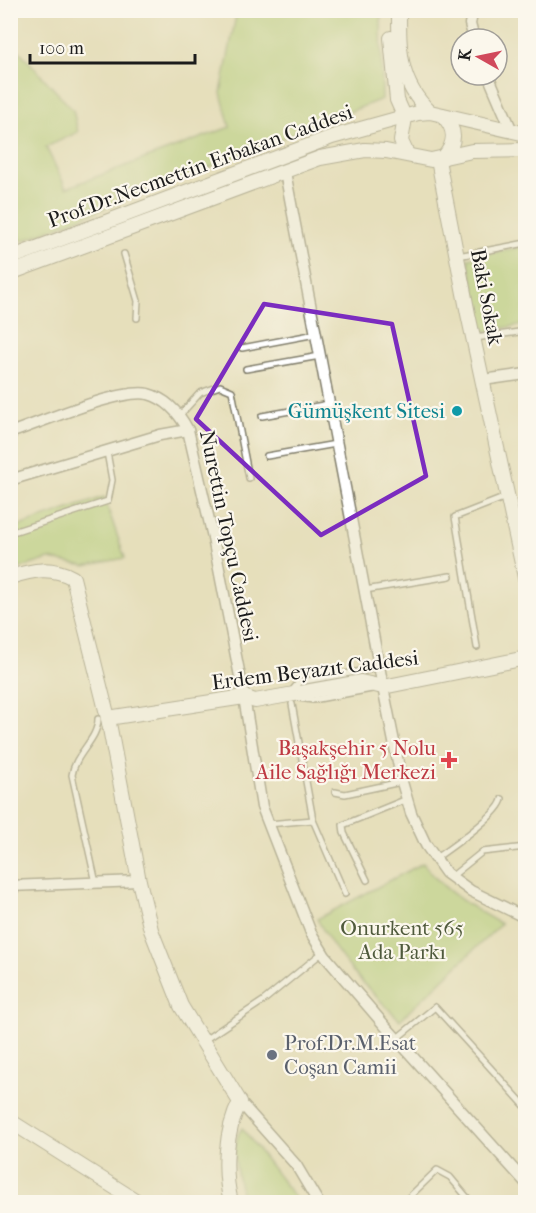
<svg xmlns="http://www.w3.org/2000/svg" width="536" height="1213" font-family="'IM FELL French Canon',serif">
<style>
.green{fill:#adce76;stroke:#647549;stroke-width:1.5}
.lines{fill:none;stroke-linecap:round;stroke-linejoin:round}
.lane-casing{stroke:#817e6c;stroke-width:8}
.street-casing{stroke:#817e6c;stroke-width:13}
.secondary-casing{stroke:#817e6c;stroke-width:16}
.lane{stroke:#fff;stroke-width:5}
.street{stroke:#fff;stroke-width:10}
.secondary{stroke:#fff;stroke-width:14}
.marked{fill:none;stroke:#7b2cbf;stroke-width:4.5;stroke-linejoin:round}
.culture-dot{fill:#0f9aa8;stroke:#fbf7ec;stroke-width:2}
.health-dot{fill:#e0444e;stroke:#fbf7ec;stroke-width:2}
.worship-dot{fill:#6b7280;stroke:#fbf7ec;stroke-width:2}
.labels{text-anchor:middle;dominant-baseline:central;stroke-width:4.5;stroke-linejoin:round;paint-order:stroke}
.street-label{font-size:21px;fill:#1c1c1c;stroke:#fbf7ec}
.culture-label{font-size:21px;fill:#0d838f;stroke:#fbf7ec;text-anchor:end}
.health-label{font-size:21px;fill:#be3a42;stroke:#fbf7ec;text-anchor:end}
.park-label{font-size:21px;fill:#4f5a3c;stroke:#fbf7ec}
.worship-label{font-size:21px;fill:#5b616d;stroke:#fbf7ec;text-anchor:start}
</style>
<rect width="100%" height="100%" fill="#fbf7ec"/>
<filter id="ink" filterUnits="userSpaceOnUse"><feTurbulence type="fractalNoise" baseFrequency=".0167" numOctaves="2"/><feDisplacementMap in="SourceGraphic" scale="12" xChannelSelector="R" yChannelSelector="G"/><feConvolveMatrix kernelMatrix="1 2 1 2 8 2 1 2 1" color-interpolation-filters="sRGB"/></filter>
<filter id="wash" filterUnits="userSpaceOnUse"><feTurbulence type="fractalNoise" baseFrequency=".008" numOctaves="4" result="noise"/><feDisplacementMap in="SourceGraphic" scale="24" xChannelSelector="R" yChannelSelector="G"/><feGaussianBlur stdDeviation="1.35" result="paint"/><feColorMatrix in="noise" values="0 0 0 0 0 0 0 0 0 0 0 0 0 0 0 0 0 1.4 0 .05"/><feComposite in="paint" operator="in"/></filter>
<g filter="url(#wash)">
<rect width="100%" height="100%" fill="#e6dfbb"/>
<g class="green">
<polygon points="237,10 381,11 382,99 22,241 11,221 11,46 13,44 73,110 78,132 46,147 66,188 230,127 221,93"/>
<polygon points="525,246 525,324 483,332 468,258"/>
<polygon points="104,497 125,558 85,566 49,559 11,571 10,529"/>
<path d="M423,863C443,891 471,907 501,924L400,1020C367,988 339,961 317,919Z"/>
<path d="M242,1128L298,1202H243C239,1181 228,1147 242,1128Z"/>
</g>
</g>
<g filter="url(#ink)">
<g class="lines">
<g class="lane-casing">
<g id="lane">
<polyline points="124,254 138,301 137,318"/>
<polyline points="458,256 526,243"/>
<polyline points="475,338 526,331"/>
<polyline points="242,348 316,334"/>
<polyline points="246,369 320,356"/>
<polyline points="180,415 200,393 220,386 232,391 249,478"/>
<polyline points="262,416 329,404"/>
<polyline points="267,456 336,444"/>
<polyline points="10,530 16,531 108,501 112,480 107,452"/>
<polyline points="365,590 450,576"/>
<polyline points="477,647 455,517 506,497"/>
<polyline points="291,692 299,682 379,668"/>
<polyline points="298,698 313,700 372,689"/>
<polyline points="292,704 313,820 345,894"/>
<polyline points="335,792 345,794 401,782"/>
<polyline points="268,824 313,820"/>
<path d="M436,858C450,848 500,814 502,799"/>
<polyline points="451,877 482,852 526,847"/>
<polyline points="367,880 344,833 343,825 407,799"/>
<path d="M96,883L72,775C75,753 98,740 98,719"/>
<polyline points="396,1039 435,1007 526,1107"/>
<polyline points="203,1041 263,1001 323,952"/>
<polyline points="404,1202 437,1170 450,1177 471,1202"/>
</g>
</g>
<g class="street-casing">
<g id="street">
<polyline points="473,10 470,24 474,39"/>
<polyline points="488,75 512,131"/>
<polyline points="285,172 383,687 402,782 411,813 426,845 446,873 471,891 526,918"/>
<polyline points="483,380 526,374"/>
<path d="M10,433C39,423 121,388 148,394C167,399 179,413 188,430L212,533L244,697L262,807L311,933L325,956L386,1027L526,1183"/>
<polyline points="10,480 160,435 188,430"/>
<polyline points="10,886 139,881"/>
<polyline points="240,1102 296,1165 318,1202"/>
</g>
</g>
<g class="secondary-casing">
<g id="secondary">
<path d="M399,10C399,51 399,83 430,112"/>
<polyline points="391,38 397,100 405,118"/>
<path d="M442,115C457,129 456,144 443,158"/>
<polyline points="405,118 401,141 407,154"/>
<polyline points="438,160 468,314 526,582"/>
<polyline points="10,258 332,137 418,113 430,112 526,134"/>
<polyline points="10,273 320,158 365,150 386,151 431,160 472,151 526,150"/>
<path d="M10,577C33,570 52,566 73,578L108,718L139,881L151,930L181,1006L240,1102C225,1131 223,1171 231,1202"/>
<polyline points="108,718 244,697 255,701 361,682 383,687 526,658"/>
<polyline points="10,1121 138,1202"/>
</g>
</g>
<use href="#lane" class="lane"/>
<use href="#street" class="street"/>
<use href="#secondary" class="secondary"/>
</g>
</g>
<path d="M0 0H536V1213H0ZM264,304L392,324L426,476L321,535L196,419Z" fill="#e6dfbb" fill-opacity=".55" fill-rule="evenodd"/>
<path class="marked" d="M264,304L392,324L426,476L321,535L196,419Z"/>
<circle class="culture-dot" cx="457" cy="411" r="6"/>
<path class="health-dot" d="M446 751h6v6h6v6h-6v6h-6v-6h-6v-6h6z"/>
<circle class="worship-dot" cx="272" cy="1055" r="6"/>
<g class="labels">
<g class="street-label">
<text transform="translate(200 166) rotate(-20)">Prof.Dr.Necmettin Erbakan Caddesi</text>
<text transform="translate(487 297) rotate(79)">Baki Sokak</text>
<text transform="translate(229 536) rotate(78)">Nurettin Topçu Caddesi</text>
<text transform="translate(315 670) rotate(-7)">Erdem Beyazıt Caddesi</text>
</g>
<g class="culture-label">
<text x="445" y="411">Gümüşkent Sitesi</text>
</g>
<g class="health-label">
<text x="436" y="748">Başakşehir 5 Nolu<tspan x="436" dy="24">Aile Sağlığı Merkezi</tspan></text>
</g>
<g class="park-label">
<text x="402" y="928">Onurkent 565<tspan x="402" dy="24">Ada Parkı</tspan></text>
</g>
<g class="worship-label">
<text x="284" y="1043">Prof.Dr.M.Esat<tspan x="284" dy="24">Coşan Camii</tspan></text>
</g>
</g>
<rect width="536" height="1213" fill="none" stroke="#fbf7ec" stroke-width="36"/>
<g transform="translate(479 57) rotate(279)"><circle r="28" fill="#fbf7ec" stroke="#a29f99" stroke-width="1.5"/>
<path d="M0-4.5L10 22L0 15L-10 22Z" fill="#d1495b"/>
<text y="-9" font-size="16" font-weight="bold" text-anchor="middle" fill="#1c1c1c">K</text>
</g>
<path d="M30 54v9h165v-9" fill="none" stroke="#1c1c1c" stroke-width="3"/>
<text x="39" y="54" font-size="18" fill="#1c1c1c" stroke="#fbf7ec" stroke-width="4.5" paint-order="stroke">100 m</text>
</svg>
